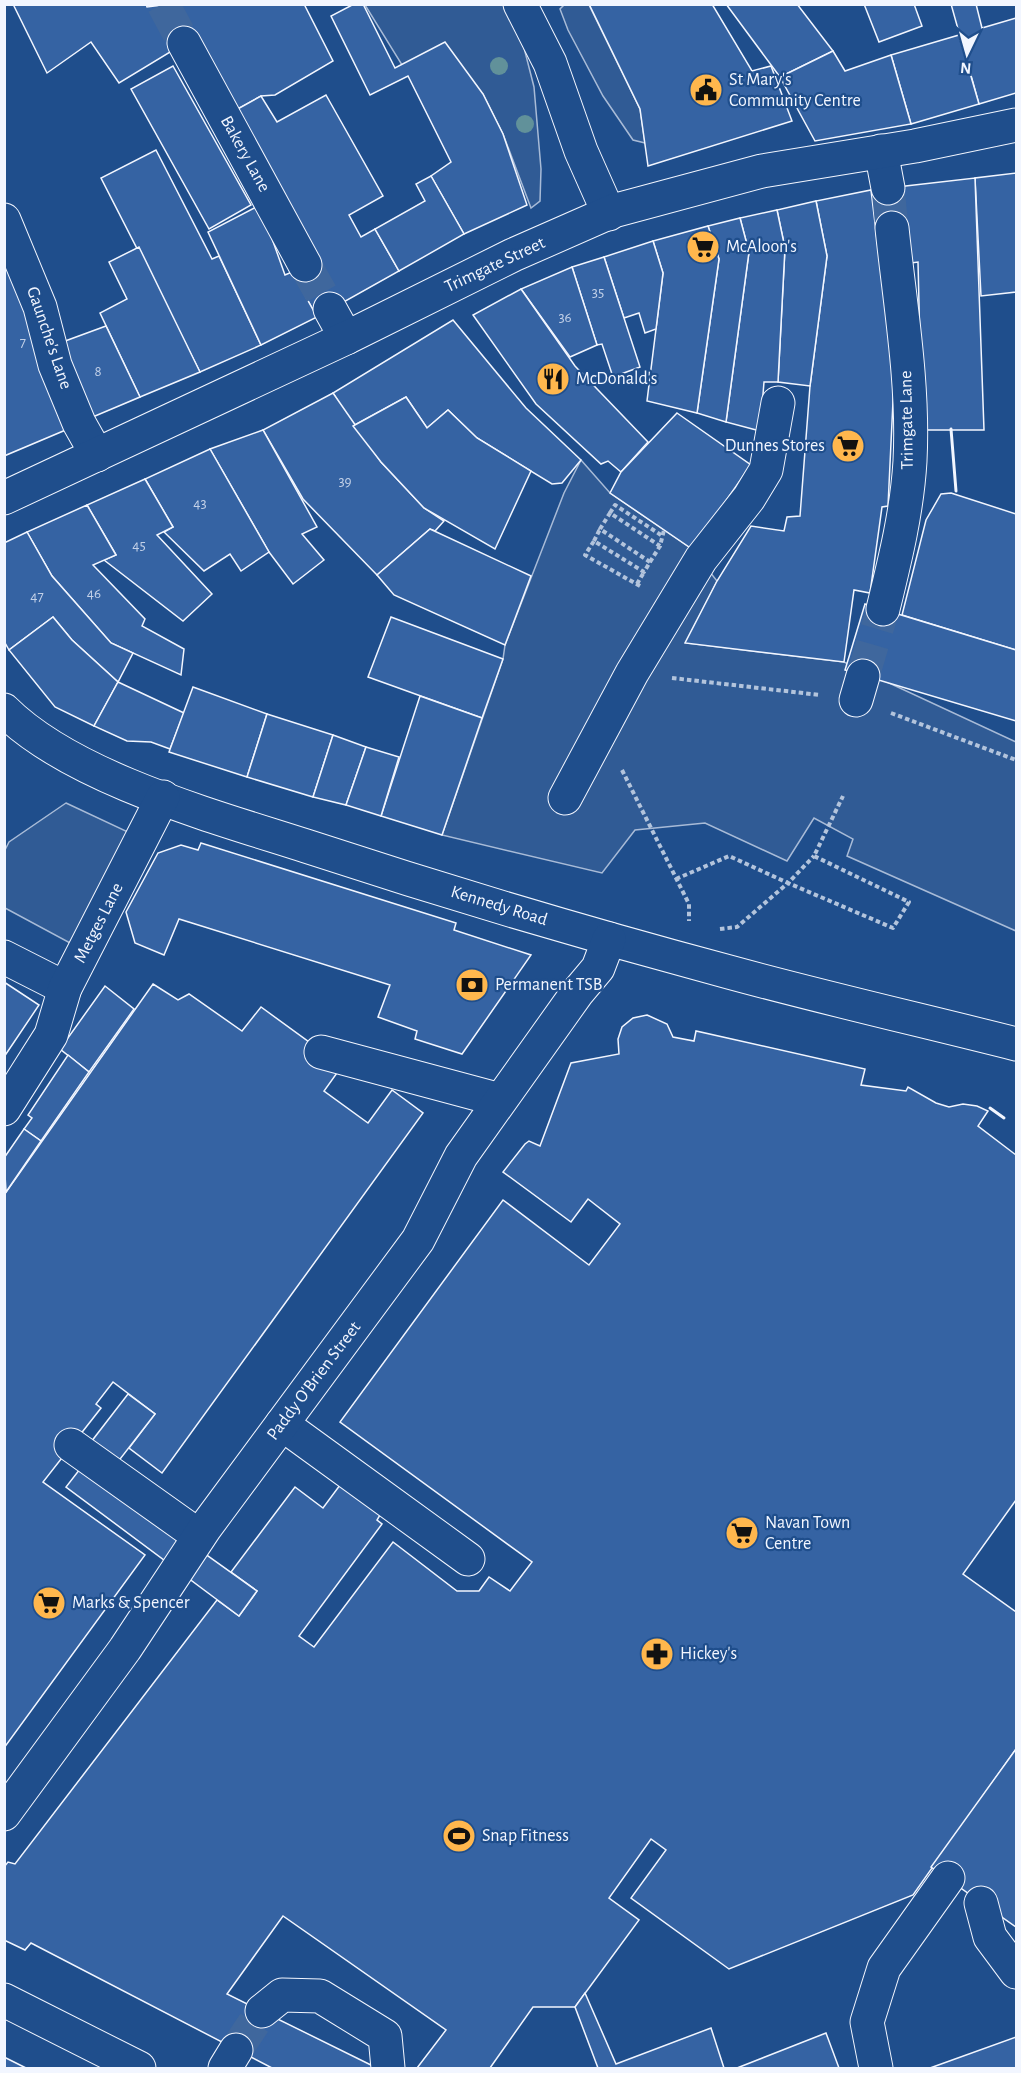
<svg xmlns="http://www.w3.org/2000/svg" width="1021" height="2073" font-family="'Alegreya Sans',sans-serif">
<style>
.built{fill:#305b95;stroke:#a8bbd7;stroke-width:1.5}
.building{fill:#3563a3;stroke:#f2f6ff;stroke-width:1.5}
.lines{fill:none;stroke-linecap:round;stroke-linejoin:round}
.minor-tunnel{stroke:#3f679d;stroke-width:33;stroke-dasharray:33 16;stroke-linecap:butt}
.minor-casing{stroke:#f2f6ff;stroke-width:35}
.major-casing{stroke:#f2f6ff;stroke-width:35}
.path{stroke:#b3c4dc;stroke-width:4;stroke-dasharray:4.5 3;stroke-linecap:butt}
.minor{stroke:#1f4e8c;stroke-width:33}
.major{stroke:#1f4e8c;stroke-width:33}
.wall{stroke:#f2f6ff;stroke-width:3}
.tree{fill:#61919a}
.labels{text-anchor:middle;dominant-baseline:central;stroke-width:4.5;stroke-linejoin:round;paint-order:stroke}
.number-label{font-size:15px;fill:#c3d1e8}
.poi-label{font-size:18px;fill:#f2f6ff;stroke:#1f4e8c;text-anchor:start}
.street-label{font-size:18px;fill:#f2f6ff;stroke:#1f4e8c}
</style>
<rect width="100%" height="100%" fill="#1f4e8c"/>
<g class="built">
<polygon points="365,5 503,5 521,36 534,87 541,169 540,201 531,208 503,134 483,94 402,65"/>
<polygon points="564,5 589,5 640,109 645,143 633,140 603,96 568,30 560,9"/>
<polygon points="581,460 610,493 692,549 717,581 686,643 844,662 1016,742 1016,931 847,856 853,839 814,818 787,861 705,823 635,830 602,873 442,835 503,659 505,645 564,493"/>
<polygon points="66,803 128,832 70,943 5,908 5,850 9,842"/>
</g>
<g class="building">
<polygon points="13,4 146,4 147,7 171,4 190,40 119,83 91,42 47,73"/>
<polygon points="171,4 304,4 333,61 275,95 261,96 234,111"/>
<polygon points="354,4 363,4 395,68 445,42 483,94 503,134 527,205 464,234 431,176 451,162 408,76 370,95 331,16"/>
<polygon points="589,4 712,4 752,71 771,66 792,121 648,166 640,109"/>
<polygon points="726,4 797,4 833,51 780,77"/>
<polygon points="864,4 914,4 922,26 879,42"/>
<polygon points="951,4 976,4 982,28 1016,18 1016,93 979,104"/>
<polygon points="959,35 979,104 911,124 891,55"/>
<polygon points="833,51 845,71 891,55 911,124 815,141 780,77"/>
<polygon points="173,66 251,205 209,229 131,89"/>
<polygon points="326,95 383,196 349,215 361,237 375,229 399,271 317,317 292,272 234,111 261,96 277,122"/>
<polygon points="156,150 212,259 219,256 261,345 200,372 101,178"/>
<polygon points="1016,173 1016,292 981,296 975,178"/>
<polygon points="431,176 464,234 399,271 375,229 425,201 416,184"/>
<polygon points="975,178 984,430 922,430 918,262 911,263 876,230 871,190"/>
<polygon points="871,190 894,380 888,506 882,507 870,593 854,590 844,662 685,643 717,581 751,526 784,531 787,517 800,516 810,386 827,256 816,201"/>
<polygon points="816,201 827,256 810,386 778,382 785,248 777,210"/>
<polygon points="260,205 285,275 292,272 317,317 261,345 208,232"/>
<polygon points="777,210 785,248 778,382 764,382 760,431 726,422 749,252 740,218"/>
<polygon points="740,218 749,252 726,422 697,413 719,259 708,226"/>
<polygon points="708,226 719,259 697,413 647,401 663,273 653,241"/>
<polygon points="653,241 663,273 656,329 645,333 639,313 624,318 604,257"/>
<polygon points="139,247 200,372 140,397 100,313 127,299 109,262"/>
<polygon points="4,255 68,429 4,456"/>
<polygon points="604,257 640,367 613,377 602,344 597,345 572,267"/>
<polygon points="572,267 597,345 570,357 521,289"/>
<polygon points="521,289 575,366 648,442 621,472 608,461 601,464 536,404 473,315"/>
<polygon points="453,320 526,408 581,460 562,483 552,484 477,438 448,410 427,428 406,397 353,426 333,393"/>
<polygon points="106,326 140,397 88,419 57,344"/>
<polygon points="333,393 381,462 424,508 444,521 435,531 430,529 377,575 303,499 263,430"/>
<polygon points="406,397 427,428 448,410 477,438 531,471 495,549 424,508 381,462 353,426"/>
<polygon points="677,413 751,465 692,549 610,493 621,472"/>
<polygon points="263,430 317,527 302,534 324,560 293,584 269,552 210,449"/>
<polygon points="210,449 269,552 241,571 230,554 204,571 164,532 173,527 145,479"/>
<polygon points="145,479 173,527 157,535 212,594 183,621 104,560 116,555 87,505"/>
<polygon points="951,493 1016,514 1016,650 902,615 926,520 941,494"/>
<polygon points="87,505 116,555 93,565 145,619 142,626 184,649 181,675 111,643 52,576 27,532"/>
<polygon points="430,529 531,576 505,645 394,595 377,575"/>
<polygon points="27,532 52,576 111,643 133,653 118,682 72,640 53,617 9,650 4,641 4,543"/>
<polygon points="865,604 1016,650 1016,721 845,670"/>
<polygon points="53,617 72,640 118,682 94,726 55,707 9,650"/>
<polygon points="391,617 503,659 482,718 368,677"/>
<polygon points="118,682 184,713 170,749 151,742 127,741 94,726"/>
<polygon points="193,687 267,714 247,777 169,752"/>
<polygon points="420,696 482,718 442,835 381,816"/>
<polygon points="267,714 333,735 313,797 247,777"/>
<polygon points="333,735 366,747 346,805 313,797"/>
<polygon points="366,747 399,757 381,816 346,805"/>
<polygon points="201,843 456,923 454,930 531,955 462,1054 415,1039 417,1031 378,1017 390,985 179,919 164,955 135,943 126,912 158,853 181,845 198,850"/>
<polygon points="4,982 39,1005 4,1057"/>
<polygon points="153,984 178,1000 189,994 242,1031 261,1007 342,1066 324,1091 368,1123 392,1090 423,1113 162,1473 129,1448 155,1414 113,1382 96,1404 101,1408 43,1482 145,1555 4,1748 4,1195"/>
<polygon points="105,986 134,1009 89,1072 60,1049"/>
<polygon points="647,1015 667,1024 673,1037 694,1041 696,1031 865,1069 861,1085 906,1091 908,1087 936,1103 949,1107 963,1104 977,1106 988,1111 978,1126 1016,1155 1016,1500 963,1574 1016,1612 1016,1749 913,1895 729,1969 631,1898 666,1850 651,1839 609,1898 639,1920 575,2007 533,2007 490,2068 417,2068 446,2030 283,1916 227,1994 377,2068 272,2068 31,1943 25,1950 4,1940 4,1867 8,1862 15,1864 217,1600 239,1616 257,1591 231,1572 295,1487 323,1508 343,1481 383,1510 377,1520 382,1524 299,1636 314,1647 393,1542 457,1591 479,1591 489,1577 510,1591 532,1562 340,1422 503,1200 589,1265 620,1224 588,1199 571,1222 503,1172 525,1144 529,1141 540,1146 571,1063 619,1054 618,1039 622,1027 633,1018"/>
<polygon points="68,1055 89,1072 41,1141 24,1129 32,1118 28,1115"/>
<polygon points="24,1129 41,1141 6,1192 4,1158"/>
<polygon points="128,1394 155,1414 103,1481 257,1591 239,1616 66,1487 97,1447 91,1442"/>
<polygon points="1016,1749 1016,1927 931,1867"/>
<polygon points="585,1993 616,2064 711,2028 724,2068 598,2068 575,2007"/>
<polygon points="826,2033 839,2068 737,2068"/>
<polygon points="1016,2037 1016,2068 930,2068"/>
<polygon points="4,2057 26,2068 4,2068"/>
</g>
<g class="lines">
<g class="minor-tunnel">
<polyline points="163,4 184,43"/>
<polyline points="888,188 892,228"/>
<polyline points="305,265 330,309"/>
<polyline points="863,676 883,609"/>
<polyline points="236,2050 262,2011"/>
</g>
<g class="minor-casing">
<g id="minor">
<polyline points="520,4 550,63 581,151 609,214"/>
<polyline points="184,43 305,265"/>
<polyline points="881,151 888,188"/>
<polyline points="4,220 40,307 55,365 79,423 97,455"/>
<polyline points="330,309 346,338"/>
<path d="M883,609C895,560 907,512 910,461C914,384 900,305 892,228"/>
<polyline points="856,700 863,676"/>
<path d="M4,710C72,778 216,817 306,846C446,892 587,934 729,972C824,998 921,1020 1016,1044"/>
<polyline points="565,798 632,673 701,559 749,498 766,470 778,403"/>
<polyline points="4,957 65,988"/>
<polyline points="321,1052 500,1100"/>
<polyline points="4,1109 51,1035 65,988 163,797"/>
<polyline points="282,1424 468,1559"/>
<polyline points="71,1445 199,1536"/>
<polyline points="4,1814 125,1649 205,1528 418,1240 461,1156 577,993 598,968 609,939"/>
<polyline points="981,1903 990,1937 1016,1972"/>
<polyline points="4,2000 139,2068"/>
<polyline points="262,2011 282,1995 320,1996 385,2036 388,2068"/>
<polyline points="225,2068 236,2050"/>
<polyline points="876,2068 867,2022 884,1968 948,1878"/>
</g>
</g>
<g class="major-casing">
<polyline id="major" points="4,498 346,338 513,255 613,211 762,171 915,146 1016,125"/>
</g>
<g class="path">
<polyline points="610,513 615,505 661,535"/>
<polyline points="594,541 600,529"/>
<polyline points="650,562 660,546"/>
<polyline points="637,584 644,572"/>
<polyline points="640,586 585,555 594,541 644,572 650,562 600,529 610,513 660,546 664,530"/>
<polyline points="672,678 820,695"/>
<polyline points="891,713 1016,760"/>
<polyline points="622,770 689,904 689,921"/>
<polyline points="676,879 729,856 788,883 814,856"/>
<polyline points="720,929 737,927 788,883 893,928 909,902 814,856 843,796"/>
</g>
<use href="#minor" class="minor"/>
<use href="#major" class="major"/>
<g class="wall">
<polyline points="951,429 956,491"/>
<polyline points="990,1108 1004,1118"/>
</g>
</g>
<g class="tree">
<circle cx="499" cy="66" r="9"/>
<circle cx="525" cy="124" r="9"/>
</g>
<defs>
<g id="civic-disc" transform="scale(1.725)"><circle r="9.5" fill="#ffb74d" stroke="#1f4e8c"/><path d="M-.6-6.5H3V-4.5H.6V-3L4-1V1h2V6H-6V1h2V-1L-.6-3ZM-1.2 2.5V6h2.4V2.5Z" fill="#111"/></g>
<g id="supermarket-disc" transform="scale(1.725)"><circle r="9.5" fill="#ffb74d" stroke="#1f4e8c"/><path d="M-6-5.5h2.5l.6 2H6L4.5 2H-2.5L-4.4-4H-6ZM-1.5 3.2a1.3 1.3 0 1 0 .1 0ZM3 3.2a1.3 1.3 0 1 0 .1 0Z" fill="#111"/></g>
<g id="restaurant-disc" transform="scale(1.725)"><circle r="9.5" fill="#ffb74d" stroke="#1f4e8c"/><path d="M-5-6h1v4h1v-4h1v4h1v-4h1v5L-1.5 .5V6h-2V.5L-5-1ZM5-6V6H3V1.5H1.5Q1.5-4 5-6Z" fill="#111"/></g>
<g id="bank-disc" transform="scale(1.725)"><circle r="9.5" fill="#ffb74d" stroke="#1f4e8c"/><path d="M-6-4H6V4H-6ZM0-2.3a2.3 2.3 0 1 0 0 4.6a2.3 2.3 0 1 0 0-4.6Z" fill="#111"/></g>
<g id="pharmacy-disc" transform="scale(1.725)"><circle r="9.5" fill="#ffb74d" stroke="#1f4e8c"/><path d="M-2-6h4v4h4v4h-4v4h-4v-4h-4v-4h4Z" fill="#111"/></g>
<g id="stadium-disc" transform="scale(1.725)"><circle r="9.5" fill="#ffb74d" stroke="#1f4e8c"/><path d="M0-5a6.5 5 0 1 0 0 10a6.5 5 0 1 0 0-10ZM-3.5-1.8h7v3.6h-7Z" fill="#111"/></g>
</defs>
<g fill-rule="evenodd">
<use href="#civic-disc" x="706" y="90"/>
<use href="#supermarket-disc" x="703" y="247"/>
<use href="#restaurant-disc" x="553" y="379"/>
<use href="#supermarket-disc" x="848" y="446"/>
<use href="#bank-disc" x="472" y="985"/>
<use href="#supermarket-disc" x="742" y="1533"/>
<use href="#supermarket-disc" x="49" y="1603"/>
<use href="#pharmacy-disc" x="657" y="1654"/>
<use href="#stadium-disc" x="459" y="1836"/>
</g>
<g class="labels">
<g class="number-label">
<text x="598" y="292">35</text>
<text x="565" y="317">36</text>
<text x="23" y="342">7</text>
<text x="98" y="371">8</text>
<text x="345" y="481">39</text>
<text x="200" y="503">43</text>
<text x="139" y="545">45</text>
<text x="94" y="593">46</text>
<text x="37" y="596">47</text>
</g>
<g class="poi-label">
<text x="729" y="80">St Mary's<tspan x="729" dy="21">Community Centre</tspan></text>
<text x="726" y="247">McAloon's</text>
<text x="576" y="379">McDonald's</text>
<text x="825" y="446" text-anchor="end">Dunnes Stores</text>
<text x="495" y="985">Permanent TSB</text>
<text x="765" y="1523">Navan Town<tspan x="765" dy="21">Centre</tspan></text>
<text x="72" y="1603">Marks &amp; Spencer</text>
<text x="680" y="1654">Hickey's</text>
<text x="482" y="1836">Snap Fitness</text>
</g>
<g class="street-label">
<text transform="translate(245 154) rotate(61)">Bakery Lane</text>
<text transform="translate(495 265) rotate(-25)">Trimgate Street</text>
<text transform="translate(49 338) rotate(71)">Gaunche's Lane</text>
<text transform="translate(907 420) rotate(-91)">Trimgate Lane</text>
<text transform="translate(499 906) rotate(17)">Kennedy Road</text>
<text transform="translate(99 923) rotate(-63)">Metges Lane</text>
<text transform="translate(314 1381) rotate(-53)">Paddy O'Brien Street</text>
</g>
</g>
<rect width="1021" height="2073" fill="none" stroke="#f2f6ff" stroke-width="12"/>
<g transform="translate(967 54) rotate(185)" stroke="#1f4e8c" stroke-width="4.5" paint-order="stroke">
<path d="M0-4.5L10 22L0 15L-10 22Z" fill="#f2f6ff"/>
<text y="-9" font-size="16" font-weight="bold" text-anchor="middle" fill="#f2f6ff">N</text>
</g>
</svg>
